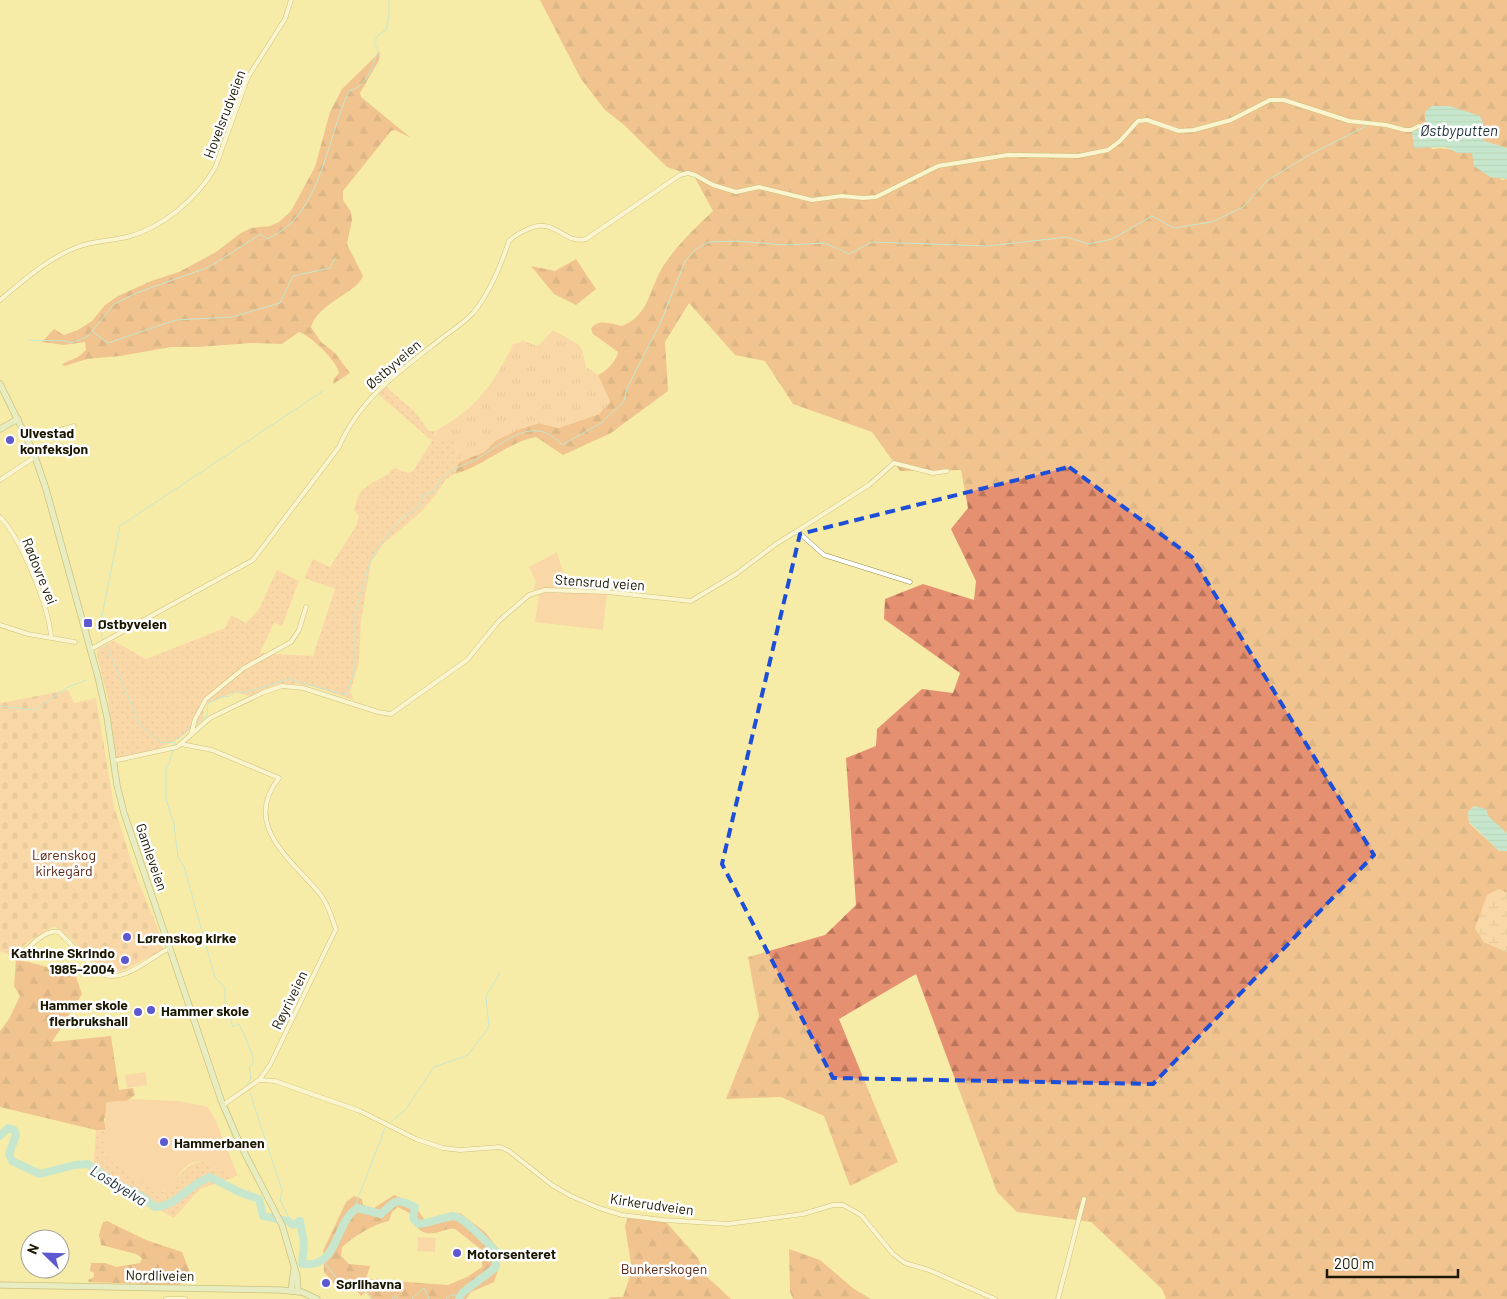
<svg xmlns="http://www.w3.org/2000/svg" width="1507" height="1299" font-family="Barlow,sans-serif">
<style>
.grass{fill:url(#grass-dots)}
.forest{fill:url(#forest-firs);fill-rule:evenodd}
.wetland{fill:url(#wetland-marsh)}
.cemetery{fill:url(#cemetery-stones)}
.park{fill:url(#park-tufts)}
.pitch{fill:#fdbda7}
.water{fill:url(#water-rules)}
.lines{fill:none;stroke-linecap:round;stroke-linejoin:round}
.stream{stroke:#8be0fa;stroke-width:1}
.river{stroke:#8be0fa;stroke-width:8}
.street-casing{stroke:#988d4b;stroke-width:5}
.secondary-casing{stroke:#988d4b;stroke-width:7}
.street{stroke:#fff;stroke-width:4}
.secondary{stroke:#d5eadf;stroke-width:5.5}
.marked{fill:none;stroke:#1d4ed8;stroke-width:4;stroke-dasharray:10 6;stroke-linejoin:round}
.poi-dot{fill:#5d58d0;stroke:#fff;stroke-width:2}
.labels{text-anchor:middle;dominant-baseline:central;stroke-width:5;stroke-linejoin:round;paint-order:stroke}
.street-label{font-size:14px;fill:#1c1700;stroke:#fff}
.poi-label{font-size:14px;font-weight:bold;fill:#1c1700;stroke:#fff;text-anchor:start}
.park-label{font-size:14px;fill:#5e2713;stroke:#fff}
.water-label{font-size:15px;font-style:italic;fill:#1d3138;stroke:#fff}
</style>
<defs>
<pattern id="grass-dots" width="8" height="8" patternUnits="userSpaceOnUse" patternTransform="scale(1.25)"><rect width="8" height="8" fill="#fdbda7"/><path d="M2 2h.1M6 6h.1" fill="none" stroke="#d8a28e" stroke-width="1.8" stroke-linecap="round"/></pattern>
<pattern id="forest-firs" width="22" height="20" patternUnits="userSpaceOnUse" patternTransform="scale(1.25)"><rect width="22" height="20" fill="#e69072"/><path d="M5 1l3.5 6h-7zM16 11l3.5 6h-7z" fill="#ba755b"/></pattern>
<pattern id="wetland-marsh" width="20" height="14" patternUnits="userSpaceOnUse" patternTransform="scale(1.25)"><rect width="20" height="14" fill="#fdbda7"/><path d="M1 5h8M5 5V1M11 12h8M15 12V8" fill="none" stroke="#d8a28e"/></pattern>
<pattern id="cemetery-stones" width="16" height="16" patternUnits="userSpaceOnUse" patternTransform="scale(1.25)"><rect width="16" height="16" fill="#fdbda7"/><path d="M2 7V4a2 2 0 0 1 4 0v3zM10 15v-3a2 2 0 0 1 4 0v3z" fill="#d8a28e"/></pattern>
<pattern id="park-tufts" width="24" height="20" patternUnits="userSpaceOnUse" patternTransform="scale(1.25)"><rect width="24" height="20" fill="#fdbda7"/><path d="M3 7l-1-3M5 7V3M7 7l1-3M15 17l-1-3M17 17v-4M19 17l1-3" fill="none" stroke="#d8a28e"/></pattern>
<pattern id="water-rules" width="6" height="5" patternUnits="userSpaceOnUse" patternTransform="scale(1.25)"><rect width="6" height="5" fill="#8be0fa"/><path d="M0 2.5h6" fill="none" stroke="#77bfd4"/></pattern>
</defs>
<rect width="100%" height="100%" fill="#f7eca7"/>
<g class="grass">
<path d="M385,386L414,411L429,431H436L435,435L440,439L454,440L459,462L455,474L446,479L435,496L418,515L383,544L371,562L361,621L359,662L350,692L354,700C313,687 291,673 250,696L234,692L205,705L203,720C171,747 157,751 116,758L108,699L97,655L98,648L114,641L146,659L225,628L231,615L246,623L259,609L277,570L299,581L282,626L274,623L260,653L313,656L335,589L304,578L313,559L330,567L356,526L359,516L354,510C361,478 378,486 394,468L409,473L413,471L432,441L378,394Z"/>
<path d="M96,1130L106,1131L104,1153L107,1157L133,1177L163,1192C180,1179 189,1153 214,1165C222,1168 228,1174 235,1177L200,1189L174,1218L93,1173Z"/>
</g>
<g class="forest">
<path d="M540,0H1507V148L1484,141L1483,123L1425,112V124L1422,128L1432,149C1449,146 1455,153 1472,153L1502,180L1507,179V833L1474,806L1468,812L1469,823L1499,851H1507V893L1498,889L1475,928L1484,942L1507,952V1299H1166L1162,1289L1091,1222L1017,1212L997,1192L916,974L839,1019L898,1162L850,1186L824,1116L781,1097L726,1099L759,1016L748,957L825,935L856,905L846,758L876,746L877,729L922,689L953,693L960,673L884,619L885,599L923,584L974,600L976,581L951,529L968,508L961,470L900,471L872,432L793,404L765,361L735,355L689,303L665,342L668,391L611,433L563,455L536,437C506,443 484,466 455,474L459,462L484,452L495,441L517,430L539,423L558,428L599,414L610,402L598,375C606,372 617,360 618,352L593,334L591,329C598,318 611,324 622,326C650,315 649,288 664,265C678,244 695,228 713,211L694,176L667,167L624,125L605,110L581,79Z"/>
<path d="M380,52L379,60L360,93L361,97L411,138L395,130L391,131L343,191V200L351,212L352,220L347,244L363,276C357,293 318,303 311,327L321,342L335,353L350,373L333,384L334,379L339,373C338,362 310,335 299,332L282,344L251,343L198,347H171L120,356L87,359L65,366L62,365L64,363L78,357L86,350L85,342L64,345L42,342L54,329L64,335L78,330L92,321L105,305L118,296L151,281L179,272L216,252L241,233L251,228L270,226L279,222L291,211L315,167L330,112L342,89Z"/>
<polygon points="576,259 596,289 576,305 554,294 531,266 555,271"/>
<polygon points="16,959 75,974 82,994 52,1042 111,1036 119,1090 133,1088 135,1095 126,1102 117,1101 104,1119 106,1130 96,1130 0,1107 0,1031 9,1019 20,996 14,986"/>
<path d="M394,1195L413,1203L424,1219L438,1221L460,1213L485,1232L500,1251V1265L494,1282L471,1292L466,1299H371L366,1292L361,1296L354,1287L339,1289L324,1272L323,1251L346,1202L354,1196L362,1199L363,1205L374,1208ZM398,1207C401,1209 406,1211 409,1213C416,1220 415,1231 427,1233C438,1235 446,1227 455,1229L482,1250V1267L467,1277L448,1285L366,1279L370,1266L349,1264L341,1256L342,1247C355,1236 371,1225 389,1221L392,1212Z"/>
<polygon points="628,1217 666,1222 698,1258 704,1274 731,1299 608,1299 611,1297 623,1297 632,1270 625,1226"/>
<polygon points="107,1221 146,1240 182,1252 193,1280 177,1285 89,1282 88,1280 94,1277 94,1273 90,1271 91,1263 105,1263 116,1267 140,1263 142,1258 136,1254 101,1245 99,1235 103,1222"/>
<polygon points="789,1249 820,1260 854,1289 871,1299 793,1299 790,1292"/>
</g>
<polygon class="wetland" points="1498,889 1507,893 1507,952 1484,942 1475,928 1487,895"/>
<polygon class="cemetery" points="68,690 74,703 96,698 114,806 136,876 158,929 163,950 122,971 103,972 73,941 54,926 31,940 11,956 0,951 0,703"/>
<g class="park">
<path d="M553,330L578,344L582,350L586,367L598,375L610,402L599,414L558,428L539,423L517,430L495,441L484,452L459,462L454,440H437L436,431C446,424 458,417 468,409C487,392 503,367 513,344L523,341L538,346Z"/>
<polygon points="418,1237 436,1238 435,1252 417,1251"/>
</g>
<g class="pitch">
<polygon points="557,552 568,590 607,592 603,630 535,622 539,595 533,589 536,582 529,567"/>
<polygon points="146,1072 147,1085 127,1088 125,1075"/>
<path d="M132,1099L179,1101L208,1107L215,1119L238,1176C226,1178 212,1158 195,1162C178,1166 176,1190 157,1193L113,1163L104,1153L106,1103C115,1099 124,1104 132,1099Z"/>
</g>
<g class="water">
<polygon points="1432,106 1449,106 1480,116 1483,123 1484,141 1507,148 1507,179 1490,177 1474,166 1472,153 1458,153 1445,147 1414,148 1412,132 1425,124 1425,112"/>
<polygon points="1474,806 1486,809 1489,817 1507,833 1507,851 1499,851 1469,822 1468,812"/>
</g>
<g class="lines">
<g class="stream">
<polyline points="93,332 108,343 176,320 232,317 280,303 293,276 330,268 335,258"/>
<path d="M29,340L65,341L71,343L88,336L114,304L139,292L209,267L261,234L267,239C322,216 326,139 349,91C367,86 372,68 378,51L374,43L378,35L386,30L389,16V0"/>
<polyline points="102,639 101,621 120,526 323,391"/>
<polyline points="106,645 140,725 161,743 173,742"/>
<polyline points="0,706 35,710 68,687 87,680"/>
<path d="M196,723L207,716L208,703L224,696L229,697L236,691L243,693L289,679L346,695L355,668V613L370,562L376,550L401,519L420,506L423,495L435,491C445,467 460,469 480,457C506,441 535,414 562,445L601,423L624,401L627,388L660,324L685,261L696,249L709,242L737,241L785,245L825,243L849,254L872,242L988,246L1067,237L1088,244L1112,239L1152,216L1174,228L1212,222L1243,207L1268,180L1309,155L1368,125"/>
<path d="M192,725C186,728 184,735 178,739L176,738L169,764L166,766V799L174,824L178,858L184,866L206,946L215,977L225,988V1004L230,1011L228,1013L233,1027L239,1024L253,1055V1064L249,1067L251,1078L247,1085"/>
<polyline points="250,1093 282,1190 280,1200 289,1218 288,1221"/>
<polyline points="391,1122 405,1110 434,1067 468,1055 489,1027 486,996 500,973"/>
<polyline points="354,1209 385,1128"/>
<path d="M323,1261L342,1285C354,1287 366,1287 372,1299"/>
<polyline points="392,1299 396,1295 398,1299"/>
<polyline points="412,1299 424,1288 429,1299"/>
<polyline points="446,1299 450,1295 456,1295 458,1298"/>
</g>
<path class="river" d="M0,1136L8,1128L14,1130L16,1135L9,1154L12,1161L40,1174L74,1165L88,1164L117,1184L141,1196L155,1207C176,1207 190,1183 210,1177L239,1192L259,1199L263,1216L288,1221L293,1225L300,1221L304,1244L302,1264C339,1269 334,1223 357,1208L381,1214C395,1201 396,1197 415,1207L413,1218L418,1224C430,1223 441,1218 453,1216C462,1215 489,1245 498,1253L495,1268L462,1293L459,1299"/>
<g class="street-casing">
<g id="street">
<path d="M0,300C23,281 47,259 75,248C91,241 110,241 127,237C163,228 197,198 215,168L248,77L285,19L291,0"/>
<polyline points="27,439 74,426"/>
<polyline points="0,480 35,457"/>
<path d="M0,517C21,538 49,607 51,637"/>
<polyline points="797,531 869,485 894,463 933,473 947,471"/>
<polyline points="0,625 28,634 75,642"/>
<path d="M91,649L253,560L339,447C358,401 398,372 437,342C449,332 463,324 473,313C490,293 501,265 509,241C514,236 519,233 526,230C555,215 563,245 586,239L680,175L688,173L695,175L713,185L736,192L759,187L812,200L842,196L863,198L876,197L938,166L1008,155L1078,156L1108,150L1120,141L1138,121L1147,120L1179,131L1194,130L1231,120L1270,100H1284L1349,121L1386,125L1405,130H1411L1419,126"/>
<polyline points="191,735 195,719 206,699 244,668 291,642 299,630 306,607"/>
<path d="M181,744L212,750L279,778C241,825 292,860 320,894C329,905 331,917 336,929L270,1065L260,1079"/>
<polyline points="113,761 177,747 210,718 262,693 282,686 303,688 378,712 391,714 467,660 499,621 529,595 545,590 607,592 691,601 736,574 776,544 797,531 824,555 910,582"/>
<path d="M23,952C33,944 46,929 59,932L98,972C121,987 150,957 170,948"/>
<polyline points="223,1105 259,1080 275,1081 360,1111 416,1139 443,1148 460,1150 500,1147 509,1151 552,1185 571,1196 599,1208 622,1215 663,1220 728,1224 803,1214 833,1205 843,1205 861,1215 893,1254 905,1263 929,1270 995,1299"/>
<polyline points="166,1299 185,1299"/>
<polyline points="1058,1299 1084,1199"/>
</g>
</g>
<g class="secondary-casing">
<g id="secondary">
<polyline points="0,384 33,451 46,489 98,677 107,717 117,785 124,813 221,1100 240,1144 282,1225 297,1276 298,1292"/>
<polyline points="0,429 18,419"/>
<polyline points="0,1285 280,1290 302,1292 317,1299"/>
<polyline points="291,1291 294,1269"/>
</g>
</g>
<use href="#street" class="street"/>
<use href="#secondary" class="secondary"/>
</g>
<path d="M0 0H1507V1299H0ZM1069,467L1192,557L1374,855L1153,1084L833,1078L722,864L800,534Z" fill="#f7eca7" fill-opacity=".55" fill-rule="evenodd"/>
<path class="marked" d="M1069,467L1192,557L1374,855L1153,1084L833,1078L722,864L800,534Z"/>
<g class="poi-dot">
<circle cx="10" cy="440" r="5"/>
<rect x="83" y="618" width="10" height="10" rx="2.5"/>
<circle cx="127" cy="937" r="5"/>
<circle cx="125" cy="960" r="5"/>
<circle cx="151" cy="1010" r="5"/>
<circle cx="138" cy="1012" r="5"/>
<circle cx="164" cy="1142" r="5"/>
<circle cx="457" cy="1253" r="5"/>
<circle cx="326" cy="1283" r="5"/>
</g>
<g class="labels">
<g class="street-label">
<text transform="translate(224 114) rotate(-69)">Hovelsrudveien</text>
<text transform="translate(393 364) rotate(-41)">Østbyveien</text>
<text transform="translate(40 571) rotate(68)">Rødovre vei</text>
<text transform="translate(600 582) rotate(4)">Stensrud veien</text>
<text transform="translate(152 857) rotate(71)">Gamleveien</text>
<text transform="translate(289 1000) rotate(-64)">Røyriveien</text>
<text transform="translate(652 1204) rotate(8)">Kirkerudveien</text>
<text transform="translate(160 1275) rotate(1)">Nordliveien</text>
</g>
<g class="poi-label">
<text x="20" y="432">Ulvestad<tspan x="20" dy="16">konfeksjon</tspan></text>
<text x="98" y="623">Østbyveien</text>
<text x="137" y="937">Lørenskog kirke</text>
<text x="115" y="952" text-anchor="end">Kathrine Skrindo<tspan x="115" dy="16">1985-2004</tspan></text>
<text x="128" y="1004" text-anchor="end">Hammer skole<tspan x="128" dy="16">flerbrukshall</tspan></text>
<text x="161" y="1010">Hammer skole</text>
<text x="174" y="1142">Hammerbanen</text>
<text x="467" y="1253">Motorsenteret</text>
<text x="336" y="1283">Sørlihavna</text>
</g>
<g class="park-label">
<text x="64" y="854">Lørenskog<tspan x="64" dy="16">kirkegård</tspan></text>
<text x="664" y="1268">Bunkerskogen</text>
</g>
<g class="water-label">
<text x="1459" y="130">Østbyputten</text>
<text transform="translate(119 1185) rotate(32)">Losbyelva</text>
</g>
</g>
<g transform="translate(45 1254) rotate(293)"><circle r="24" fill="#ffffff" stroke="#a4a299"/>
<path d="M0-4L9 19L0 12L-9 19Z" fill="#5d58d0"/>
<text y="-8" font-size="14" font-weight="bold" text-anchor="middle" fill="#1c1700">N</text>
</g>
<path d="M1327 1269v8h131v-8" fill="none" stroke="#1c1700" stroke-width="2.5"/>
<text x="1334" y="1269" font-size="15" fill="#1c1700" stroke="#ffffff" stroke-width="4" paint-order="stroke">200 m</text>
</svg>
